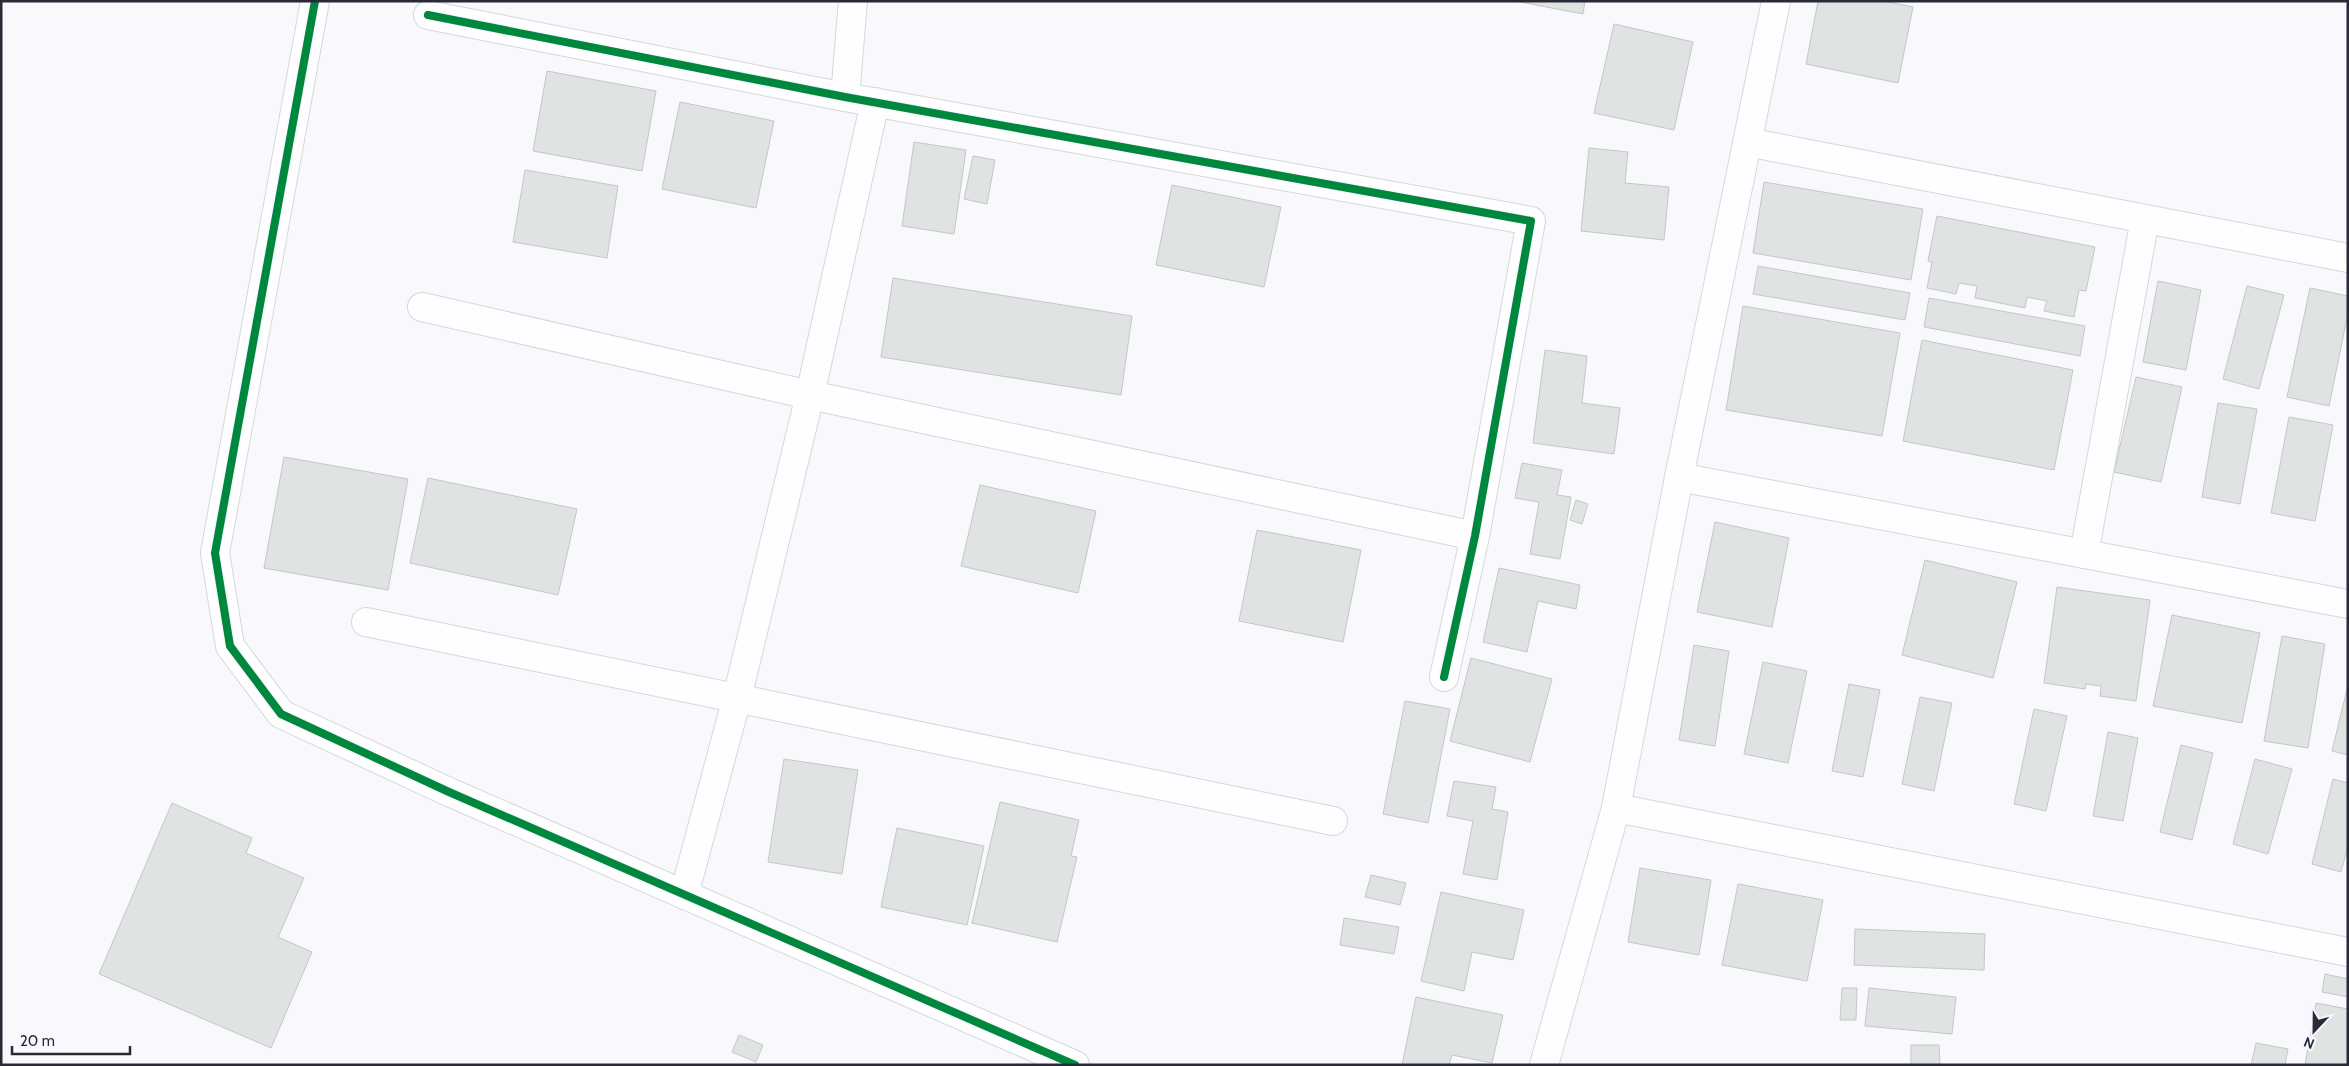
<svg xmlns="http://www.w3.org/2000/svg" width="2349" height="1066" font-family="Cabin,sans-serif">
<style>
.building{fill:#dfe4e2;stroke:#c3c8c5}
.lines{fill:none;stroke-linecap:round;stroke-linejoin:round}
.street-casing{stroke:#d6d6df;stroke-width:30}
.street{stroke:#fefeff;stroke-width:28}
.cycleway-casing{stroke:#f7f7fe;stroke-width:11}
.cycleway{stroke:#00873e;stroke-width:8}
</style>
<rect width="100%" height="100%" fill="#f8f8fd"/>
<g class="building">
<polygon points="1515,1 1585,1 1583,14"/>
<polygon points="1818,1 1884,1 1913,7 1898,83 1806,64"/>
<polygon points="1614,24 1693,42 1674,130 1594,113"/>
<polygon points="547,71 656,91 642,171 533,151"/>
<polygon points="680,102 774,121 756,208 662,189"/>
<polygon points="914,142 966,150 954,234 902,226"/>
<polygon points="1589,148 1628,152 1625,183 1669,187 1664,240 1581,231"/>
<polygon points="973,156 995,160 987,204 964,199"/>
<polygon points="525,170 618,186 607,258 513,242"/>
<polygon points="1764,182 1923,209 1911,280 1753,253"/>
<polygon points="1172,185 1281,207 1264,287 1156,265"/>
<polygon points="1937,216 2095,247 2086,291 2079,290 2074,317 2044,311 2047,301 2027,297 2025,308 1975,298 1977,286 1959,283 1956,294 1927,288 1932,262 1928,261"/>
<polygon points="1758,266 1910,293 1905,320 1753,294"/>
<polygon points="893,278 1132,316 1121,395 881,357"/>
<polygon points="2158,281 2201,290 2186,370 2143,362"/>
<polygon points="2247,286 2284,295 2259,389 2223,379"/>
<polygon points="2310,288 2348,296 2348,313 2329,406 2287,397"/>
<polygon points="1929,298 2085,326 2080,356 1924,327"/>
<polygon points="1743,306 1900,333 1882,436 1726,410"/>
<polygon points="1922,340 2073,370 2054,470 1903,441"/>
<polygon points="1545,350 1587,356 1582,403 1620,408 1614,454 1533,443"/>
<polygon points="2136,377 2182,387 2161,482 2114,472"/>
<polygon points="2218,403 2257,409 2240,504 2202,497"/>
<polygon points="2289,417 2333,425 2315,521 2271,513"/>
<polygon points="284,457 408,479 388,590 264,568"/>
<polygon points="1522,463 1562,470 1557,495 1571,497 1560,559 1530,554 1539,502 1515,498"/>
<polygon points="428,478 577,509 558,595 410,563"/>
<polygon points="980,485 1096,511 1078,593 961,566"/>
<polygon points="1576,500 1588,504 1582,524 1570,520"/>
<polygon points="1715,522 1789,538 1772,627 1697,612"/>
<polygon points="1257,530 1361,550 1343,642 1239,621"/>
<polygon points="1925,560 2017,582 1993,678 1902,655"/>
<polygon points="1499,568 1580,585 1576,609 1538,601 1527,652 1483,642"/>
<polygon points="2057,587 2150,600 2136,701 2100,696 2101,686 2086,684 2085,689 2044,683"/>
<polygon points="2172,615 2260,633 2242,723 2153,706"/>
<polygon points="2282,636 2325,644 2308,748 2264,741"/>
<polygon points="1694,645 1729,651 1715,746 1679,740"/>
<polygon points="1471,658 1552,679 1530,762 1450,741"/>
<polygon points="1763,662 1807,671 1788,763 1744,754"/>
<polygon points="1849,684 1880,690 1863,777 1832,771"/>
<polygon points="2348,685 2348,755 2332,751"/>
<polygon points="1920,697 1952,703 1934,791 1902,784"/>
<polygon points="1405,701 1450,709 1428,823 1383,814"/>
<polygon points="2034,709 2067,716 2046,811 2014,804"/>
<polygon points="2108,732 2138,738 2123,821 2093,816"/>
<polygon points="2181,745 2213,753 2192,840 2160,832"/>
<polygon points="784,759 858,770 842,874 768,862"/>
<polygon points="2255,759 2292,769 2268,854 2233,844"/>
<polygon points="2333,779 2348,783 2348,846 2341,872 2312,864"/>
<polygon points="1454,781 1496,787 1492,809 1508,812 1497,880 1463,874 1473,821 1447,816"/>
<polygon points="1000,802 1079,820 1071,856 1077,857 1057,942 972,923"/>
<polygon points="172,803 252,838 246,853 304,878 278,937 312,952 271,1048 99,974"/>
<polygon points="897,828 984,846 967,925 881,907"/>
<polygon points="1640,868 1711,880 1699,955 1628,942"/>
<polygon points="1371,875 1406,883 1400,905 1365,897"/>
<polygon points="1738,884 1823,900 1807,981 1722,965"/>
<polygon points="1441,892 1524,910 1513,960 1472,952 1464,991 1421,981"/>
<polygon points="1344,918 1399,927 1394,954 1340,945"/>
<polygon points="1855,929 1985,934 1984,970 1854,965"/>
<polygon points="2325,974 2348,979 2348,997 2322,992"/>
<polygon points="1842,988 1857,988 1856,1020 1840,1020"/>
<polygon points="1869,988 1956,997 1952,1034 1865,1026"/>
<polygon points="1416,997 1503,1015 1492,1063 1452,1055 1449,1065 1402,1065"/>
<polygon points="2316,1003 2348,1009 2348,1065 2305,1065"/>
<polygon points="739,1035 763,1045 756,1062 732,1052"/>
<polygon points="2256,1043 2288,1049 2285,1065 2251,1065"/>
<polygon points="1911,1045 1939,1045 1940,1065 1911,1065"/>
</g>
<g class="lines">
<g class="street-casing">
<g id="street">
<polyline points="315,1 215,553 230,646 281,714 449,792 1075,1065"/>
<polyline points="428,15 845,97 1531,221 1475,536 1444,677"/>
<polyline points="845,97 853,1"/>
<polyline points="1747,142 2348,258"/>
<polyline points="422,307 810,395 1475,536"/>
<polyline points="1679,477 2348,604"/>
<polyline points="2084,554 2145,219"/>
<polyline points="366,622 1333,821"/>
<polyline points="1616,808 2348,952"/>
<polyline points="684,895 737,698 810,395 875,102"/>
<polyline points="1544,1065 1616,808 1679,477 1776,1"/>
</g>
</g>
<use href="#street" class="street"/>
<g class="cycleway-casing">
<g id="cycleway">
<polyline points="315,1 215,553 230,646 281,714 449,792 1075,1065"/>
<polyline points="428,15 845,97 1531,221 1475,536 1444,677"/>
</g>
</g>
<use href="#cycleway" class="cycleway"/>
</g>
<rect width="2349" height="1066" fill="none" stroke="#292937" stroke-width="5"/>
<g transform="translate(2314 1031) rotate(202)" stroke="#f7f7fe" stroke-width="4" paint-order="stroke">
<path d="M0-4L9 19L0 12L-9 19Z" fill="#292937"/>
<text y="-8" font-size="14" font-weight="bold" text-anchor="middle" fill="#292937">N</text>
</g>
<path d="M12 1046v8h118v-8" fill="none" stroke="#292937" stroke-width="2.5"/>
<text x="20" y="1046" font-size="15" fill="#292937" stroke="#f7f7fe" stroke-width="4" paint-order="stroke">20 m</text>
</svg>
